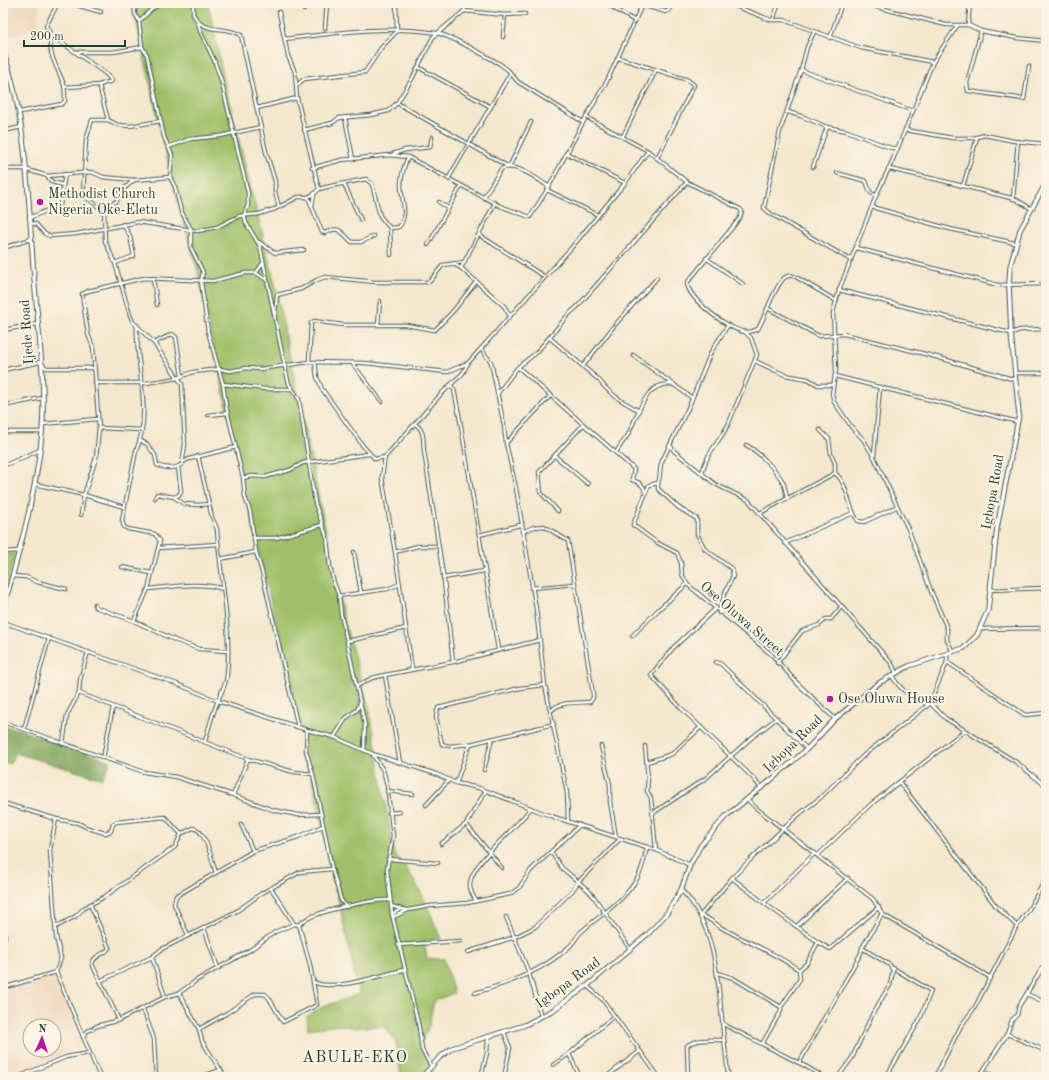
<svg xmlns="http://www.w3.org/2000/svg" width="1049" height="1080" font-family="'Old Standard TT',serif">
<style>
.built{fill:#f0d5bc;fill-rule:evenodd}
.green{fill:#9fbf67;stroke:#5f7e4e}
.forest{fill:#7fa65c;stroke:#4f7248}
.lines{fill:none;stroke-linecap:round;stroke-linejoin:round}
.minor-casing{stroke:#3f564b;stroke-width:4.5}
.tertiary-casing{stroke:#3f564b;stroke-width:5.5}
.secondary-casing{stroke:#3f564b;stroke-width:5.5}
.minor{stroke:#fff;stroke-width:2.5}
.tertiary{stroke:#fff;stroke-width:3.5}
.secondary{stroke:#fff;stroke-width:3.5}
.poi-dot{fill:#b5179e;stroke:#fcf5e5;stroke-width:1.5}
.labels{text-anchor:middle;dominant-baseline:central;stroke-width:4;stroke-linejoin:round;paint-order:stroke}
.poi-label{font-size:14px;fill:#1f3d34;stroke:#fcf5e5;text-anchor:start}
.street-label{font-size:14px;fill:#1f3d34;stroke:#fcf5e5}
.quarter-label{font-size:16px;letter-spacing:1px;fill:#1f3d34;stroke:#fcf5e5}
</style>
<rect width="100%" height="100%" fill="#fcf5e5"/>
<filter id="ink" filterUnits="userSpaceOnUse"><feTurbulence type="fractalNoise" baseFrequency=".025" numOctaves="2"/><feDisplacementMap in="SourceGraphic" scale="8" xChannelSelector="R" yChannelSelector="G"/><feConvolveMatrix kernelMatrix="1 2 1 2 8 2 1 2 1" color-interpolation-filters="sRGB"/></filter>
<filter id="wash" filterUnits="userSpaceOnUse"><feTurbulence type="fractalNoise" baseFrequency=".012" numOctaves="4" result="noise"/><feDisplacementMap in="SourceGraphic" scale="16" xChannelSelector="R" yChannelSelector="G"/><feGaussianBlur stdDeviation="0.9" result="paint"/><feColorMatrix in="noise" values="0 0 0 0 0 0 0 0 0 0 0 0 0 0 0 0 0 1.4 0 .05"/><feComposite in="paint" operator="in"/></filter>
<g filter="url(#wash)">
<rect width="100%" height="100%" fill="#f4e7cd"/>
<g class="built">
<polygon points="3,3 40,3 37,26 5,38"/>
<path d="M54,975L56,976L68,1006L82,1047L65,1053L13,1077H3V990ZM30,1026H54V1050H30Z"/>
</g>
<g class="green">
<path d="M132,3H208L227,94L275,284L344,620L370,712L394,854C418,878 428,908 441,939L424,941L427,959H444L454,993L434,1001L429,1026L421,1044L436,1077H401L396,1042L384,1026L355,1028L340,1025L308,1029L307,1016L325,1006L359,994L308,762L238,460L197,269L174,190Z"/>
<polygon points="5,553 15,554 3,600 3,554"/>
</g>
<polygon class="forest" points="3,726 14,728 111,761 102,779 15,753 10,764 3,762"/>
</g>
<g filter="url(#ink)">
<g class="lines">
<g class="minor-casing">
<g id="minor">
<polyline points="58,3 46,26 51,35 106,74 112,81 99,85 65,87"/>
<polyline points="69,3 101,12"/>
<polyline points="134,3 135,14 139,21 142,47 147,55 164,137 172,155 170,177 175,187 181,211 191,229 191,248 203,272 201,281 208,332 223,384 226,406 243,478 245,497 250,511 256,552 262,572 298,727"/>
<polyline points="193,3 193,14 198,22 200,31 214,60 221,80 248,193 248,205 244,215 246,223 260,246 286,372 289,384 299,399 315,503 327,538 330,567 334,583 339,596 341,614 365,725 364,750"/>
<polyline points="303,3 304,10"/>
<polyline points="605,3 635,21"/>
<polyline points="727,3 771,20 784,20 861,48 933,62"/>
<polyline points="862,3 946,25 968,25 981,31 1017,38 1046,41"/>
<polyline points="642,5 666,12 669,10 672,3"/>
<polyline points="464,11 505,15 503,37"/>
<polyline points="279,12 288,56 295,72 297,98 319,189"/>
<polyline points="505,15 525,14"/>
<polyline points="773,20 779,3"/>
<polyline points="139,21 152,9 162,3"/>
<path d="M198,22C212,33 227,26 241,35L266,152L275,181V192L279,207"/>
<polyline points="968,25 970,3"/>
<polyline points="325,28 327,3"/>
<polyline points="981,31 967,83 968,91 1024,99 1029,66"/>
<polyline points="814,32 807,47 801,70 780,131 764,208 771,214 851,260"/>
<polyline points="830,38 842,3"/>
<path d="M285,39C333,33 388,25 437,33C454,37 484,55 500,64L508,70L518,82L583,122"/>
<polyline points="76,52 113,52 142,47"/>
<polyline points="619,58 688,80 694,85 657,158"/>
<polyline points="418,67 491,107"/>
<polyline points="801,70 913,111"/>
<polyline points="3,71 10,69"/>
<polyline points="99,85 108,120"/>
<polyline points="297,85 304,79 365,72 381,48 397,31 396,3"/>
<polyline points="397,103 509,167 531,122"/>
<polyline points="257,108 297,98"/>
<path d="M20,112L62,104L65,101C65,96 65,90 64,85C58,68 47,54 51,35"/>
<polyline points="788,112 801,116 827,127 847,131 891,148 898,148"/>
<path d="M586,117L648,151L687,182L740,209L742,211L740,218L687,283C688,299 730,331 746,332C750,332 754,331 758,329C767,313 772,291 784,278C788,275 792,275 796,277L835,300"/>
<polyline points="345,118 353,159"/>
<polyline points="304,130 332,123 339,118 371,115 388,111 397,103 412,79 433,37 464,11 466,3"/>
<polyline points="905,130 953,138 973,138 985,135 1014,141 1046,144"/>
<polyline points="3,131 22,127"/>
<polyline points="623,136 656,70"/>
<polyline points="168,147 190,139 220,136 261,127"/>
<polyline points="566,153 625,183"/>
<polyline points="393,154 405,150 430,147 432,137"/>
<polyline points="813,167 827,127"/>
<polyline points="312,168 341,160 390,155 408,157 500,206 530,217 547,190 586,117 607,81 643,3"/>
<polyline points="3,169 25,169 47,176 92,172 103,177 134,180 170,177"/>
<polyline points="889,169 935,179 1015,199 1032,209"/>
<polyline points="837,173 866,181 870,192 876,196"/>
<polyline points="47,176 52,182 63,185"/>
<polyline points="448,179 510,74"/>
<polyline points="344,184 361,220"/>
<polyline points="963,186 977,138"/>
<polyline points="547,190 598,215"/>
<path d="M62,194C69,199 76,194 84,197C101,203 93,215 117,201L118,194L134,180"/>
<polyline points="83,197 86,140 92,120 108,120 118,125 130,126 161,121"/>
<path d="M308,197L322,232L325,233C341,225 340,232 352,242H361L374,236"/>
<path d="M484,197L501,169C515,162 538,179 549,187"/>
<polyline points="1013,199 1018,141"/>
<polyline points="439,202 448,208"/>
<polyline points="312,206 314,194"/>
<polyline points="872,207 950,229 1015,243"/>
<path d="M104,208L105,241L115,263L130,315L133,322L154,343L182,384L185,445L182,464C174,470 166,469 157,465L155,455L147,444L141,441"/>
<polyline points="29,218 60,205 65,174"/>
<polyline points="30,223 36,224 45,234 50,236 76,234 138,222 198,231 217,227 239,216 259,214 275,209 298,197 308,197 314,194 319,189 331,186 366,179 372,184 380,216 390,228 391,255"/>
<path d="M390,228L399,227C409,214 401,199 401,185C401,175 404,166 408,157"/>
<polyline points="479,235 545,277"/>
<polyline points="259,242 275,253 304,250"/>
<polyline points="428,245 461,186"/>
<polyline points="3,248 31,239"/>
<polyline points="856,248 998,285 1046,284"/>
<polyline points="706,258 743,284"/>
<polyline points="115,263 134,256 130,236 123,224"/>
<polyline points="453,264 461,268 504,306 510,316"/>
<polyline points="461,268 495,203"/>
<polyline points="256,273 265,279"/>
<polyline points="153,278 157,305"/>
<polyline points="839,290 1002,331 1011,333 1020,330 1046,329"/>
<polyline points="769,309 819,336 844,334 929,355 1016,380"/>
<polyline points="275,315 277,295 301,289 317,280 325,277 376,282 427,282 430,281 443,265 465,262"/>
<polyline points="378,324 380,301"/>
<path d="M137,325C135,366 153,412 136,451L122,520L124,527L128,529L155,534L160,541L148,589L134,621L177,641L199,649L227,651"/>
<path d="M728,325L711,352L690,404L662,461C659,469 661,476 658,483L649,485L633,525L656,542L677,553L681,563L682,574L687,584L772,655L797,683L835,719"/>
<polyline points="3,330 38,324"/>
<path d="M550,338L599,380C609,394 623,402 638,410"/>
<polyline points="154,343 172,334 176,337 182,376"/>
<polyline points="481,349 491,362 504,426 506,443 516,488 536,609 545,685 567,793 568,820"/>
<polyline points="633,355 692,398"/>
<polyline points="755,361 785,375 808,379 818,385 833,385"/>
<polyline points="309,362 311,323 314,321 343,325 406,325 435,330 454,310 476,282"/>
<polyline points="315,362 317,377 322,389 363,446 375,459 385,457 442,393 463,373 468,363 572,247 625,183 648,151"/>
<polyline points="352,363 382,402"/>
<polyline points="583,366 614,326 657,278"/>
<path d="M518,367L633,468L634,470L632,480C639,482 645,485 645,493"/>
<polyline points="3,370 40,362 46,368 94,368"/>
<polyline points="1015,373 1046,373"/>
<polyline points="835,376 1018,422"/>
<polyline points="95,383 146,383 178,378 193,372 220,369 230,371 246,368 260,369 309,362 365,363 447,372 468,363"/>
<polyline points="223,384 265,389 291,389"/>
<polyline points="450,385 454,389 460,420 498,649"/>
<polyline points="498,393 518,367 536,353 569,314 577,307 687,182"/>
<polyline points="3,406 42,398"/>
<polyline points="208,415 228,413"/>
<polyline points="43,424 97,419"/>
<path d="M415,424C425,430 423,441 424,451L444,581L453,662"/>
<polyline points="99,428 142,430"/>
<path d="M820,430L829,439L831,454L835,463V473C848,483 848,508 858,521L864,522L896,507"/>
<polyline points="3,432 42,432"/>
<polyline points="506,443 551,395"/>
<polyline points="670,445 674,451 715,484 748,500 892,664 896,673"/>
<path d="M746,445C758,451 776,470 783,482C785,487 786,493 787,498"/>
<path d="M616,453C619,446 624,441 628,435C638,415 646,378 675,385"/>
<path d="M198,456L212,517L217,529C220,576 232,630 227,675C226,685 221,692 218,701C212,714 209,728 205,741"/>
<polyline points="555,456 588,484"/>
<polyline points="874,456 880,387"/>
<polyline points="385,457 382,477 395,552 412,669"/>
<polyline points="183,462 189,459 236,447"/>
<polyline points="3,466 40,450"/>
<path d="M702,473C707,452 718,444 728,425L757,355L751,338L745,332"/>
<polyline points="243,478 252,476 265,477 290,470 303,463 369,454"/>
<polyline points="658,483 658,489 679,508 697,519 697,534 705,549 732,569 733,576 724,595 719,613"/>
<polyline points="35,484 84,495 124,507"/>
<polyline points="174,497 179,495 181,491 178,467"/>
<polyline points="155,498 157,494 174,497 184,504 198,505 209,504"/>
<polyline points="558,511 541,493 539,472 583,425"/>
<polyline points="760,513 835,473"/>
<polyline points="81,515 84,495 96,458 99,428 93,347 88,334 82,294 88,291 144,278 213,281 245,273 256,273 263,263"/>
<path d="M522,532L534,527L544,526L568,541L593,694V698L590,702C579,703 559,701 552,710"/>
<polyline points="479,535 520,525"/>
<polyline points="255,538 276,538 322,525"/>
<polyline points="785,543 853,513"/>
<polyline points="158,548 218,544"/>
<polyline points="3,552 19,551"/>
<polyline points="354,552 361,593"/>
<polyline points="395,552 418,546 437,546"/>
<polyline points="220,559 256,552"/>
<polyline points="122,567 151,573"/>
<polyline points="12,576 26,577 37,582 66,589"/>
<polyline points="443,578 484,571"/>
<polyline points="531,588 575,584"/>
<path d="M148,589C171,587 200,581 223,589"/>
<polyline points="990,590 1046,588"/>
<polyline points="339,596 387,589 400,584"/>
<polyline points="95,604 95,607 134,621"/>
<polyline points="715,609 673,648 651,675 680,707 754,779 761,788"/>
<polyline points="3,622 177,684 218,701 307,730 334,737 373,754 436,774 456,783 479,788 551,816 656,850 690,865"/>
<polyline points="981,629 1046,628"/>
<polyline points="632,636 658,610 687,584"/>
<polyline points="348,641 406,628"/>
<polyline points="953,652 947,640 947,628 931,591 909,531 874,457 863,439 853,429 834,402 832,394 836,369 833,313 839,290 876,196 894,157 933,62 957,26"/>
<polyline points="716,662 721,664 807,749"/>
<polyline points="947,662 1025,715 1046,713"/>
<polyline points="777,663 802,631 819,625 826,619 831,619 842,606"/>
<path d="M892,676C903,694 911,694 928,705L930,703L945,718L1016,762L1046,786"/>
<polyline points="357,686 372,678 385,675"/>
<polyline points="79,693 248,759 294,772 313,774"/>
<polyline points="930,703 947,662 947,654"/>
<polyline points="3,722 144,772 176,777 233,795 273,810 298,815 321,814"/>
<polyline points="24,729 49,638"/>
<polyline points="307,730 306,751 313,774 332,869 341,900 347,907"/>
<polyline points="334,737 346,718 357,710 360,703"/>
<polyline points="63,744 67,715 79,693 80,680 88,652"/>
<polyline points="470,744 449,746 442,744 436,717 438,708 520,688 544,685"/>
<polyline points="601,746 610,785 610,802 616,837"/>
<polyline points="645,746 648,779 647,791 651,798 656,850"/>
<polyline points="373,755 383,770 387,785 393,836 387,869 392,914 419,1027 422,1050 431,1066"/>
<polyline points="103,758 113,707"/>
<polyline points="647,762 672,754 701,727"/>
<polyline points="400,763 385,675 453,662 540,640"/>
<polyline points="484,770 492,739"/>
<polyline points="899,782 996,906 1017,926"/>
<polyline points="456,783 470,744 554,724"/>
<polyline points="387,791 413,794"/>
<polyline points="485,792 466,824 502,868"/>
<polyline points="233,795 248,759"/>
<polyline points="748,800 756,808 873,899 882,914 991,978"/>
<polyline points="3,803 56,819 78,823 88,828 105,833 111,831 113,824 116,822 165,817 181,834"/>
<polyline points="426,805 449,780"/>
<polyline points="389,813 400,812"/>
<polyline points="653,813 706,778 750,739 777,718"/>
<polyline points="56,819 50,850 56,937 61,958 56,972 100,1077"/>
<polyline points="241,824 253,851"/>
<polyline points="441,844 466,824"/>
<polyline points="551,852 562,868 588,890 594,897 630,949"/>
<polyline points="818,855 870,805 964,731"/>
<polyline points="388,859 438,863"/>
<polyline points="732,878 750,860 798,815 820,798 864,755 928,705"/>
<polyline points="271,888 294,924"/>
<path d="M681,890C716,923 719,986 723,1031C725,1047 727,1062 728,1077"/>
<path d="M476,901C473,895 469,891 470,883C473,861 516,829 530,809"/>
<polyline points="764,903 818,942 807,963 799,970"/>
<path d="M90,904L109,948C105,955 93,955 92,964L119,1020"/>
<polyline points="391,906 401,909"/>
<polyline points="392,914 401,909 407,910"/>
<polyline points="393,917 408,910 430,906 467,903 510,894 519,888 531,870 580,825"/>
<polyline points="506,917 529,973 541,1016"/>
<polyline points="3,923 5,936 3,944"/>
<path d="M299,925C308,912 374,899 390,900"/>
<polyline points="797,926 848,878"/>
<path d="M56,927L76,916L84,908L104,897L175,847L181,834L193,828C206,829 212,862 216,873"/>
<polyline points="204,928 218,968"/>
<polyline points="188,935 174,904 176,896 253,851 298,837 323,826"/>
<polyline points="818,942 830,949 879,907"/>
<polyline points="398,945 461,941"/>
<polyline points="468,952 515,937 535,927 572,891 579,881 620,839"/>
<polyline points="152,957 165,997"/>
<polyline points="718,973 733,978 781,1007"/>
<polyline points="100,981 152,957 162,949 237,911 262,893 300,872 332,869"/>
<path d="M314,982C333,992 382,975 403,970"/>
<polyline points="587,986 602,999 659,1077"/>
<polyline points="3,988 56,972"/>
<polyline points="179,993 199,1029 202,1041 225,1077"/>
<path d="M475,993C509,983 543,971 570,946C574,942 577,936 581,932C601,914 625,901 638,877C643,868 644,858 647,848"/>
<polyline points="1027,994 1046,1003"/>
<polyline points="143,1009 154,1039 156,1077"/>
<polyline points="723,1024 805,1066 824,1077"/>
<polyline points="199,1029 227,1013 255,994 265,994 269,998 283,1022 317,1005 310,965 299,925"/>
<polyline points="504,1032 510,1048 504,1077"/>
<polyline points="1007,1034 1046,1051"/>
<polyline points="83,1037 86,1032 97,1026 119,1020 165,997 179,993 197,980 250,950 275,932 294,924 299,925"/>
<path d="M762,1044L781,1011V1007L800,979L799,970C775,953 747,942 722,928C714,924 708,916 700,916L732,878L764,903L815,853"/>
<polyline points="569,1054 614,1016"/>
<polyline points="799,1063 861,953 862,948 882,914"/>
<polyline points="553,1065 569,1054 580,1077"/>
<polyline points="982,1072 999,1077"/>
<polyline points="728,1075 735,1077"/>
<polyline points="18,1077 66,1057 89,1053"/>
<polyline points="200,1077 221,1070"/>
<polyline points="481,1077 487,1053 488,1037"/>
<polyline points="606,1077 640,1051"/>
<path d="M688,1077L687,1046C696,1038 713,1040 724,1040"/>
<polyline points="838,1077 852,1058 873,1013 890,985 893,971 890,965 862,948"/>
<polyline points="886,1077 919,1021 931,991 893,968"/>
<polyline points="935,1077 961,1026 975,1007 1017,926 1029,909 1046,878"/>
<polyline points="979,1077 1007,1034 1012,1020 1017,1015 1019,1006 1046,962"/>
</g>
</g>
<g class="tertiary-casing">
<polyline id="tertiary" points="422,1077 439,1058 452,1048 525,1025 553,1010 587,986 649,933 667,913 681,890 690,865 701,845 726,816 771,780 807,749 835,719 879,683 909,666 964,648 977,635 988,610 997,528 1019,415 1011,333 1009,285 1010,267 1020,230 1046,183"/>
</g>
<g class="secondary-casing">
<path id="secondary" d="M3,51C28,122 28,202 34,277C38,327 46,384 42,434C36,494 19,552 3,610"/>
</g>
<use href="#minor" class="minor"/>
<use href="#tertiary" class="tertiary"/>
<use href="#secondary" class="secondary"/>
</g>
</g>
<g class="poi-dot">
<circle cx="40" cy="202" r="4"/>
<circle cx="830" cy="699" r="4"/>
</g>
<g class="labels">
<g class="poi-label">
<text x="48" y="194">Methodist Church<tspan x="48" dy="16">Nigeria Oke-Eletu</tspan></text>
<text x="838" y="699">Ose Oluwa House</text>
</g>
<g class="street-label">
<text transform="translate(27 332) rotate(-94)">Ijede Road</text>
<text transform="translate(993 492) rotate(-80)">Igbopa Road</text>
<text transform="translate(742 619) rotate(41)">Ose Oluwa Street</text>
<text transform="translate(793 744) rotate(-44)">Igbopa Road</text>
<text transform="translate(568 983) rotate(-36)">Igbopa Road</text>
</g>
<g class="quarter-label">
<text x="355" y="1058">ABULE-EKO</text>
</g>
</g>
<rect width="1049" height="1080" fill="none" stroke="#fcf5e5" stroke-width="16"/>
<g transform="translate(42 1038) rotate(3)"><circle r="19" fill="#fcf5e5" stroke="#a4ab9e"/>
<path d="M0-3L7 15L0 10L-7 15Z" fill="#b5179e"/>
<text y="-6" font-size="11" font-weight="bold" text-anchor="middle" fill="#1f3d34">N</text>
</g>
<path d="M24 40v6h101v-6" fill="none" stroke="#1f3d34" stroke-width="2"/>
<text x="30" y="40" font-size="12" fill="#1f3d34" stroke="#fcf5e5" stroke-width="3" paint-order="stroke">200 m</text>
</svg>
